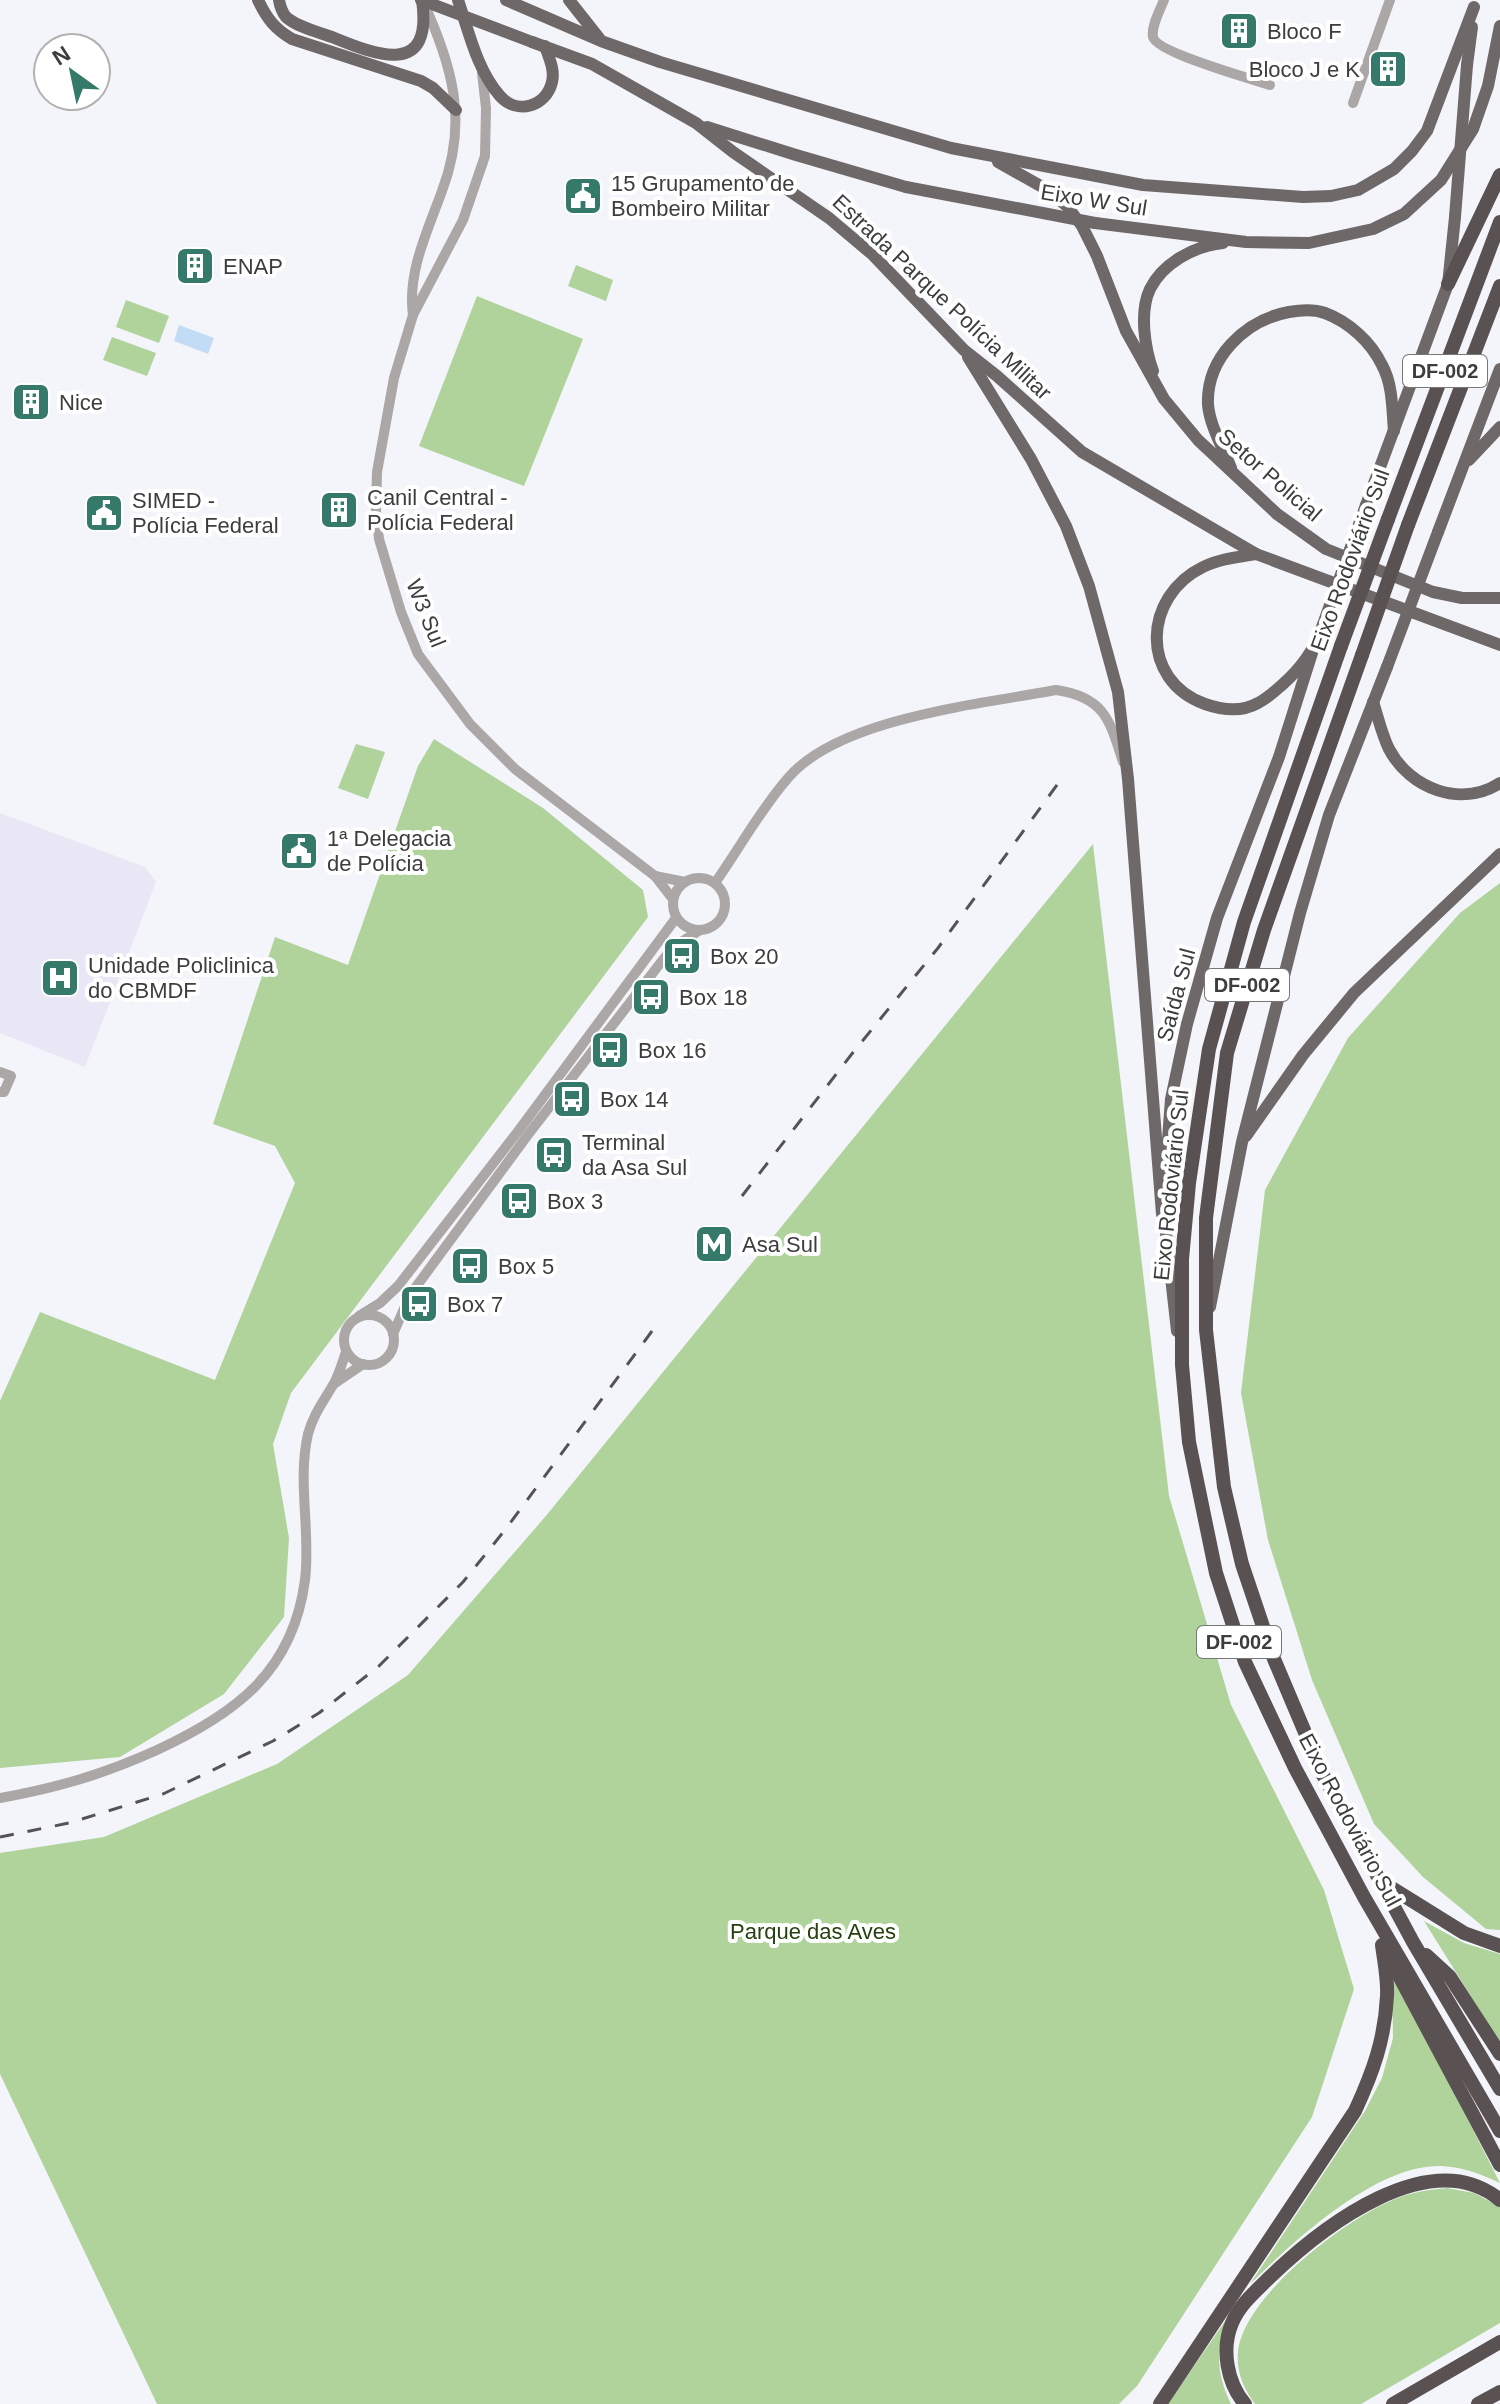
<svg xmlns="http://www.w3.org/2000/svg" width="1500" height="2404" font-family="Arial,sans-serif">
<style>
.built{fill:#e9e7f6}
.green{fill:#afd39b}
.water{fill:#c3dcf5}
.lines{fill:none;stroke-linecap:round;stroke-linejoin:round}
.minor{stroke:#aba7a7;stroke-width:10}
.major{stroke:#6e6868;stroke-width:12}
.highway{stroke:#595152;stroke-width:14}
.rail{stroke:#535355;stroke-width:3;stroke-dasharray:14 14;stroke-linecap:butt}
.major-bridge{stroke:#6e6868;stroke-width:12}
.highway-bridge{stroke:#595152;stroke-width:14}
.labels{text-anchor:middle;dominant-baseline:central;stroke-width:8;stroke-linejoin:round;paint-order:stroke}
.shield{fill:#fff;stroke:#777779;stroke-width:2}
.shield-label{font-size:20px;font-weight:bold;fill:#3d3d3f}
.poi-label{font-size:22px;fill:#3d3d3f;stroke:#fff;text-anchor:start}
.street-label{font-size:22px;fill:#3d3d3f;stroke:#fff}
.park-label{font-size:22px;fill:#24410e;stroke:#fff}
</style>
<rect width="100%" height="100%" fill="#f4f4fb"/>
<polygon class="built" points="0,813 145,867 156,882 85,1067 0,1033"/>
<g class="green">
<polygon points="576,265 613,280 606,301 568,286"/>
<polygon points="477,296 583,339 524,486 419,446"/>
<polygon points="126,300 169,316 159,343 116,327"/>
<polygon points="112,337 156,353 147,376 103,360"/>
<polygon points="434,739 543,808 643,890 648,917 291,1393 273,1444 289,1538 284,1617 224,1694 120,1757 0,1768 0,1401 40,1312 215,1380 295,1183 275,1146 213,1124 275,937 348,965 418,766"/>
<polygon points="356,744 385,752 368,799 338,788"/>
<polygon points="1093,844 1169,1496 1231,1705 1324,1890 1354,1989 1312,2117 1137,2386 1119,2404 157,2404 0,2074 0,1853 104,1837 277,1764 408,1675 545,1517"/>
<polygon points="1500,883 1500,1930 1486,1929 1423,1877 1374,1824 1312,1680 1268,1540 1241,1393 1265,1190 1348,1038 1460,913"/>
<polygon points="1424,1921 1464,1943 1500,1954 1500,2043"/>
<path d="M1392,1970L1500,2183C1481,2174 1463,2167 1441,2166C1376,2164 1294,2241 1250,2284L1365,2111L1382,2078L1393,2038Z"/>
<path d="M1447,2188L1474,2193L1500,2207V2323L1361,2404H1255C1244,2389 1236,2372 1238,2352C1243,2297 1344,2220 1393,2200C1411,2192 1428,2190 1447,2188Z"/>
<path d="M1232,2311C1215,2346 1215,2370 1231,2404H1168Z"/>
</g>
<polygon class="water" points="179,325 214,338 208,354 174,341"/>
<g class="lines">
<g class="minor">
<path d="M1164,0C1160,10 1151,26 1153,37C1156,52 1251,79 1270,85"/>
<polyline points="482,73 486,108 485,156 463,220 413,315 394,378 377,472 376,511 379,539 401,612 418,654 470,724 515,769 655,876 672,898"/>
<polyline points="1353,103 1390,0"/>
<path d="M413,315C407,272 428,230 442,191C469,120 452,67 423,1"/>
<polyline points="655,876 685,882"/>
<circle cx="699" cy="904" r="26"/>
<path d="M715,883C739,849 760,810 788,778C839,718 981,704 1056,690C1105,697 1110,721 1123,762"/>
<polyline points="0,1072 11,1076 4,1092 0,1092"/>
<circle cx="369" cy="1340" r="25"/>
<polyline points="359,1316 380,1303 398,1286 519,1130 676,918"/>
<polyline points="393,1334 410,1295 527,1136 672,948 700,930"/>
<polyline points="335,1383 363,1364"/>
<path d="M0,1798C57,1788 104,1774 157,1750C235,1714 293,1672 305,1580C311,1532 297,1482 308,1434C313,1415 323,1402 333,1385C339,1375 342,1363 346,1352"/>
</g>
<g class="major">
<path d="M258,0C267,19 275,29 292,39L421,81L433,88L456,110"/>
<path d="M279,0C280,6 282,12 286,17C297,27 318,32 332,37C378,56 433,77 422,0"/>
<path d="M458,0C469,32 477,70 500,96C517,115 546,107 552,82C555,70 549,58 545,46"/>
<polyline points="506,0 601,41 660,62 951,148 1143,185 1303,197 1331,196 1358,190 1394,169 1412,151 1427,131 1474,7"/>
<polyline points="569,0 599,38"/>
<polyline points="532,42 592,64 696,123 733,152 829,218 873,255 964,350 997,376 1082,452 1256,554 1500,645"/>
<polyline points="1467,65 1472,27"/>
<polyline points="707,127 796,155 906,187"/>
<polyline points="998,162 1046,189 1067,206 1082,226 1097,256 1126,331 1164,399 1198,440 1277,514 1326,549 1433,592 1462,598 1500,598"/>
<polyline points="1095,223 1246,242 1309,243 1373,229 1404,214 1441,180 1473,129 1488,86 1500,26"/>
<polyline points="968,357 1031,459 1066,526 1089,586 1118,692 1128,779 1162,1214"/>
<path d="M1153,371C1145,349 1139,312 1150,289C1163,263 1194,246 1223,243"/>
<polyline points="1469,460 1500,427"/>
<path d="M1231,468C1223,448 1210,426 1208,405C1206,358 1245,320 1289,312C1300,310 1314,309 1325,313C1349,322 1371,342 1382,365C1393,385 1392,409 1394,431"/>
<polyline points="1366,505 1448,284 1455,217"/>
<polyline points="1438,532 1500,369"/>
<path d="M1256,554C1238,557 1219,559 1203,567C1143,596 1139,680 1205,704C1222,710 1242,712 1258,703C1268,698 1275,691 1283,684C1300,669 1313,652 1321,630"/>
<path d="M1373,702C1378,717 1382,735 1389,749C1410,789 1461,808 1500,783"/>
<polyline points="1246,1136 1303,1055 1354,993 1500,854"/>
<polyline points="1165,1180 1171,1099 1187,1024 1217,918 1279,757 1313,650"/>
<polyline points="1163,1206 1177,1331"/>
<polyline points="1210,1307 1242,1142 1300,913 1329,815 1387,667"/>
</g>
<g class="highway">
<polyline points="1448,284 1500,175"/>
<polyline points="1388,519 1500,222"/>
<polyline points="1408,525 1500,286"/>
<polyline points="1341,646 1244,922 1209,1049 1189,1183 1182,1259 1182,1365 1189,1442 1216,1573 1245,1662 1295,1768 1364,1897 1500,2131"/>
<polyline points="1362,655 1264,930 1227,1053 1206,1218 1206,1330 1224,1487 1242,1564 1274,1659 1323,1775 1413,1942 1500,2089"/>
<polyline points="1382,1882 1464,1933 1500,1946"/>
<polyline points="1426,1955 1450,1977 1500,2054"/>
<polyline points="1389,1957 1500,2165"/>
<path d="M1160,2404L1355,2111C1373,2072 1385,2039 1387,1996C1388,1979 1384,1961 1382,1945"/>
<path d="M1245,2404C1227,2383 1221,2349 1232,2323C1240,2304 1256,2291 1270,2277C1321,2228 1430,2142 1500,2200"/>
<polyline points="1393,2404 1500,2342"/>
<polyline points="1478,2404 1500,2392"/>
</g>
<g class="rail">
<polyline points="742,1196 851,1055 938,948 1065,774"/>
<polyline points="0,1837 69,1823 163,1794 273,1741 319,1713 379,1666 463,1582 505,1530 655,1327"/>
</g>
<g class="major-bridge">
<polyline points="421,0 532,42"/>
<polyline points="906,187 1095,223"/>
<polyline points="1455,217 1467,65"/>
<polyline points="1321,630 1366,505"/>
<polyline points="1387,667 1438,532"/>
</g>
<g class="highway-bridge">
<polyline points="1341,646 1388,519"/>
<polyline points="1362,655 1408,525"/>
</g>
</g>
<defs>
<g id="building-square" transform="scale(2)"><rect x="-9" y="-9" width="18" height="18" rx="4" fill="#35796b" stroke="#fff"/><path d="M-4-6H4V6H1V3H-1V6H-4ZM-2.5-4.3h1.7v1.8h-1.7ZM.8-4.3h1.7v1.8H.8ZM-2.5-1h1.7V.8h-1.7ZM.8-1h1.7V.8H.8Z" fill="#fff"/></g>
<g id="civic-square" transform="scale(2)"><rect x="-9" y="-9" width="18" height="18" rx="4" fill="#35796b" stroke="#fff"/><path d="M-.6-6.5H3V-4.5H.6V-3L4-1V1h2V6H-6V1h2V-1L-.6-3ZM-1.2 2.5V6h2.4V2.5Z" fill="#fff"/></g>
<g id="bus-square" transform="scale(2)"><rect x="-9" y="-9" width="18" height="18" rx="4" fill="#35796b" stroke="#fff"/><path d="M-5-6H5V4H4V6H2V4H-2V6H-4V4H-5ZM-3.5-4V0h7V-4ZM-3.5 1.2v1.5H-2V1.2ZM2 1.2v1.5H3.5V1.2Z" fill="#fff"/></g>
<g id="hospital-square" transform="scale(2)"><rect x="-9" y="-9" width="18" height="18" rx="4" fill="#35796b" stroke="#fff"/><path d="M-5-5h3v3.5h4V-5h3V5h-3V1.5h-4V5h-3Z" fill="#fff"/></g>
<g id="metro-square" transform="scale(2)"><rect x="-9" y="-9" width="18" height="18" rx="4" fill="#35796b" stroke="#fff"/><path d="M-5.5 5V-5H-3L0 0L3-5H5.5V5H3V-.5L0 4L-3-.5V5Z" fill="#fff"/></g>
</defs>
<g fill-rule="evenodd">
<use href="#building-square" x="1239" y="31"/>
<use href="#building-square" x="1388" y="69"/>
<use href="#civic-square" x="583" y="196"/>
<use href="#building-square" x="195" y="266"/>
<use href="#building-square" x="31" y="402"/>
<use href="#building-square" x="339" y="510"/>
<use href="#civic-square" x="104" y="513"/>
<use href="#civic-square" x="299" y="851"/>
<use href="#bus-square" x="682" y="956"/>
<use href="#hospital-square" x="60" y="978"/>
<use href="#bus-square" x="651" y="997"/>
<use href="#bus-square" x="610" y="1050"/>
<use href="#bus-square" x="572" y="1099"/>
<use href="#bus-square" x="554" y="1155"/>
<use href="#bus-square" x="519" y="1201"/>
<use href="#metro-square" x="714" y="1244"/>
<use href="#bus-square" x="470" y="1266"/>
<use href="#bus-square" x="419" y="1304"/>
</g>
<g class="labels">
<g class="shield">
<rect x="1403" y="355" width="84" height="32" rx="6"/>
<rect x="1205" y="969" width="84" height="32" rx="6"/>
<rect x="1197" y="1626" width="84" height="32" rx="6"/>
</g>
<g class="shield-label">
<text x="1445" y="371">DF-002</text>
<text x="1247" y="985">DF-002</text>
<text x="1239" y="1642">DF-002</text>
</g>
<g class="poi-label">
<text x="1267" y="31">Bloco F</text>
<text x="1360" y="69" text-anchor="end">Bloco J e K</text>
<text x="611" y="183">15 Grupamento de<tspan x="611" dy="25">Bombeiro Militar</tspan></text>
<text x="223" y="266">ENAP</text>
<text x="59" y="402">Nice</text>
<text x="367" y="497">Canil Central -<tspan x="367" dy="25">Polícia Federal</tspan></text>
<text x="132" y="500">SIMED -<tspan x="132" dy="25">Polícia Federal</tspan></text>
<text x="327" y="838">1ª Delegacia<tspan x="327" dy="25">de Polícia</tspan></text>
<text x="710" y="956">Box 20</text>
<text x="88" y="965">Unidade Policlinica<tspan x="88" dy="25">do CBMDF</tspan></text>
<text x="679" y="997">Box 18</text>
<text x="638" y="1050">Box 16</text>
<text x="600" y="1099">Box 14</text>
<text x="582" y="1142">Terminal<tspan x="582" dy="25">da Asa Sul</tspan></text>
<text x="547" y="1201">Box 3</text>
<text x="742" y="1244">Asa Sul</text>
<text x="498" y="1266">Box 5</text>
<text x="447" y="1304">Box 7</text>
</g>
<g class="street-label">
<text transform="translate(1094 200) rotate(9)">Eixo W Sul</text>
<text transform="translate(942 297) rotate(43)">Estrada Parque Polícia Militar</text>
<text transform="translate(1270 475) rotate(41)">Setor Policial</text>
<text transform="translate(1350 560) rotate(-70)">Eixo Rodoviário Sul</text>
<text transform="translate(426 613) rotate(68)">W3 Sul</text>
<text transform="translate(1176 995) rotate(-75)">Saída Sul</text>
<text transform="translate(1171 1185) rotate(-84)">Eixo Rodoviário Sul</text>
<text transform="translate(1350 1820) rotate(62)">Eixo Rodoviário Sul</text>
</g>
<g class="park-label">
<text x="813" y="1931">Parque das Aves</text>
</g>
</g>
<g transform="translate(72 72) rotate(327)"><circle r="38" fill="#ffffff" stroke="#b1b1b2" stroke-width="2"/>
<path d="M0-6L14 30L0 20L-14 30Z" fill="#35796b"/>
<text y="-12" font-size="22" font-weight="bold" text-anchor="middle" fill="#3d3d3f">N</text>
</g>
</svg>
